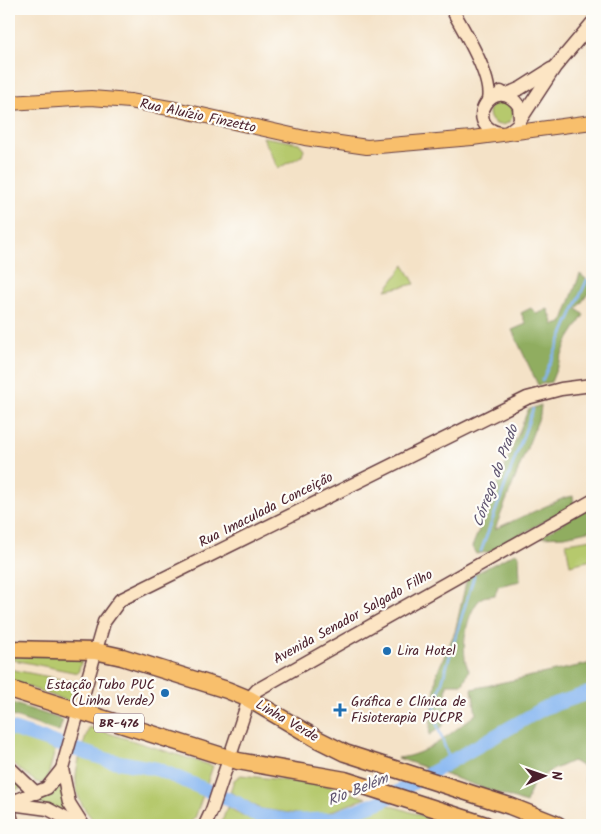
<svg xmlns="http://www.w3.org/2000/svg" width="601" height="834" font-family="Kalam,sans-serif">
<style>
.green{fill:#b6c96d;stroke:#80744c}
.forest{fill:#90ad60;stroke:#6d6646}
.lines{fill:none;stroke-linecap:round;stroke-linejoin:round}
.stream{stroke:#86b6f1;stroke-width:2.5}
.river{stroke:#86b6f1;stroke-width:14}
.secondary-casing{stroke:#643c42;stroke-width:15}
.primary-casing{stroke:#643c42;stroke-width:16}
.highway-casing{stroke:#643c42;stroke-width:19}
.secondary{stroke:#fce5c4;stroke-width:12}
.primary{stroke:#f8bf6c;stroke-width:14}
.highway{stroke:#f8bf6c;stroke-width:16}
.poi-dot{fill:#1f6fb2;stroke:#fdfcf7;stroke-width:2}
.labels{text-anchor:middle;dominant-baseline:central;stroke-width:4.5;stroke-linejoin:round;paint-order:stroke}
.shield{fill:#fdfcf7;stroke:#806168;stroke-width:1}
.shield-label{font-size:12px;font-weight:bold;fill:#4a1f2b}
.street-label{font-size:14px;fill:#4a1f2b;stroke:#fdfcf7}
.poi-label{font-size:14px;fill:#4a1f2b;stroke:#fdfcf7;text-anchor:start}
.water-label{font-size:15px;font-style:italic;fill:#5f5470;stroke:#fdfcf7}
</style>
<rect width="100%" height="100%" fill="#fdfcf7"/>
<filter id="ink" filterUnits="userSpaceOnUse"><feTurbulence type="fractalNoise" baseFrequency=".02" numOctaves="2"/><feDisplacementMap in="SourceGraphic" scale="10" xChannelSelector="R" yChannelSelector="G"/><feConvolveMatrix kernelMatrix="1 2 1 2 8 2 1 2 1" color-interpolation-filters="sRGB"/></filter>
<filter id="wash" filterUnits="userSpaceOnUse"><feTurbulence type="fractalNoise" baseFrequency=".0096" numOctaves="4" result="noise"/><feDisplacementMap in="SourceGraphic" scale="20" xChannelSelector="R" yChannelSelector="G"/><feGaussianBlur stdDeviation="1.12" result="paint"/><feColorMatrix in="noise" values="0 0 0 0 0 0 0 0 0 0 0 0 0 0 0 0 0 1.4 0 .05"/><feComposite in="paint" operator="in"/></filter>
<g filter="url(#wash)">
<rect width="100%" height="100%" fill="#f4e2c7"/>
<g class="green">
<circle cx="501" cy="113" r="12"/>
<polygon points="263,137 299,143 304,149 302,156 278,168"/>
<polygon points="404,265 415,284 386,290"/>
<polygon points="592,539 592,560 570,565 566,543"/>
<polygon points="9,655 83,656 78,673 9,659"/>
<polygon points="9,669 75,682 70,702 9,680"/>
<path d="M89,727L213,766L195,818L187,825H98C64,791 76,769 89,727Z"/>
<polygon points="9,733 55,750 47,780 42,783 36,782 9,761"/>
<polygon points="9,772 24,787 9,792"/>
<polygon points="241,775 331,786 366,798 317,817 261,809 230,792 234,780"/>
<polygon points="56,784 59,784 71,816 35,802 35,799"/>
<polygon points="380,802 451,825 330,825"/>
<polygon points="227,807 252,820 277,825 221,825"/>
</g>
<g class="forest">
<polygon points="580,274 592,284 592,288 577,309 584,315 568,340 551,382 538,385 512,330 526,324 521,313 531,308 537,314 548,309 554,325 562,323"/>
<polygon points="541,405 540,415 495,529 564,498 573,496 574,505 489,552 476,554 472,547 528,410"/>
<polygon points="592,505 592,530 565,536 540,537"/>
<path d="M515,553L519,556L520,581L498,586L495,595C491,596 486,596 483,597C466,608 459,655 469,670L463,684H447L443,726L429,735L437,673L455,632L467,578Z"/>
<path d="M592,663V803L585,782V767L572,761L548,772L533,784L526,803L398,758C428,755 452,732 476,714L472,689Z"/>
<polygon points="9,702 63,720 59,732 9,715"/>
</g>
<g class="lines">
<g class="stream">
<polyline points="542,381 587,280"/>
<polyline points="481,551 533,409"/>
<path d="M450,763C445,743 434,725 435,705L474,576"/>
</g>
<polyline class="river" points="9,728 108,760 157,769 237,803 256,815 293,821 332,819 380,802 546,707 592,692"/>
</g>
</g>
<g filter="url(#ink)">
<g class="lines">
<g class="secondary-casing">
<g id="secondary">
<path d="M452,9C463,30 493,77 488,100"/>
<polyline points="501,92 505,95 521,88 551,69"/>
<path d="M500,133C461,125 495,72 519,106L520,119"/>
<polyline points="507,133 517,125 555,67 592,23"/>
<polyline points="9,767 36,793"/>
<polyline points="62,769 69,803 83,825"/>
<polyline points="9,803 47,788 62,769 104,622 120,600 527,398 561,389 592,385"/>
<polyline points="11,804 48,809 78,825"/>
<polyline points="9,810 13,825"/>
<polyline points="205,825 212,810 249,699 257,690 592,501"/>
</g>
</g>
<g class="primary-casing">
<polyline id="primary" points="9,103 91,98 130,101 175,109 305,138 367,147 472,138 592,122"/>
</g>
<g class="highway-casing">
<g id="highway">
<polyline points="9,649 95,651 122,657 227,690 249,699 317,739 345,753 510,806 558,825"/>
<polyline points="9,689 238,761 345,780 486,825"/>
</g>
</g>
<use href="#secondary" class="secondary"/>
<use href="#primary" class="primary"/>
<use href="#highway" class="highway"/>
</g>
</g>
<g class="poi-dot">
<circle cx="387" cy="651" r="5"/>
<circle cx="165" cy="693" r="5"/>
<path d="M337.5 702.5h5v5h5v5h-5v5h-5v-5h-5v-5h5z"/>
</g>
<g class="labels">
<rect class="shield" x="94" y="713.5" width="50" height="19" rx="4"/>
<g class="shield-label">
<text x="119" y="723">BR-476</text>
</g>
<g class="street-label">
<text transform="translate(198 116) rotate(12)">Rua Aluízio Finzetto</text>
<text transform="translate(266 510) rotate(-27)">Rua Imaculada Conceição</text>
<text transform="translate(353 617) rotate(-29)">Avenida Senador Salgado Filho</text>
<text transform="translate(287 721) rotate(30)">Linha Verde</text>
</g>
<g class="poi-label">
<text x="397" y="651">Lira Hotel</text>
<text x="155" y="685" text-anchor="end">Estação Tubo PUC<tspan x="155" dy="16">(Linha Verde)</tspan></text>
<text x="351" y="702">Gráfica e Clínica de<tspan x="351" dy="16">Fisioterapia PUCPR</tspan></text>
</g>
<g class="water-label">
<text transform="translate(496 476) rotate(-70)">Córrego do Prado</text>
<text transform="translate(358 790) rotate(-22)">Rio Belém</text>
</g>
</g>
<rect width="601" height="834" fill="none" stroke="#fdfcf7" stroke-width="30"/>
<g transform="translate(544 776) rotate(88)" stroke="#fdfcf7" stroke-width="4" paint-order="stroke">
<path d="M0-4L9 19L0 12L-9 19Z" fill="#4a1f2b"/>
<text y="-8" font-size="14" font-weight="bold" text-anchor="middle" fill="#4a1f2b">N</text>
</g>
</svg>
